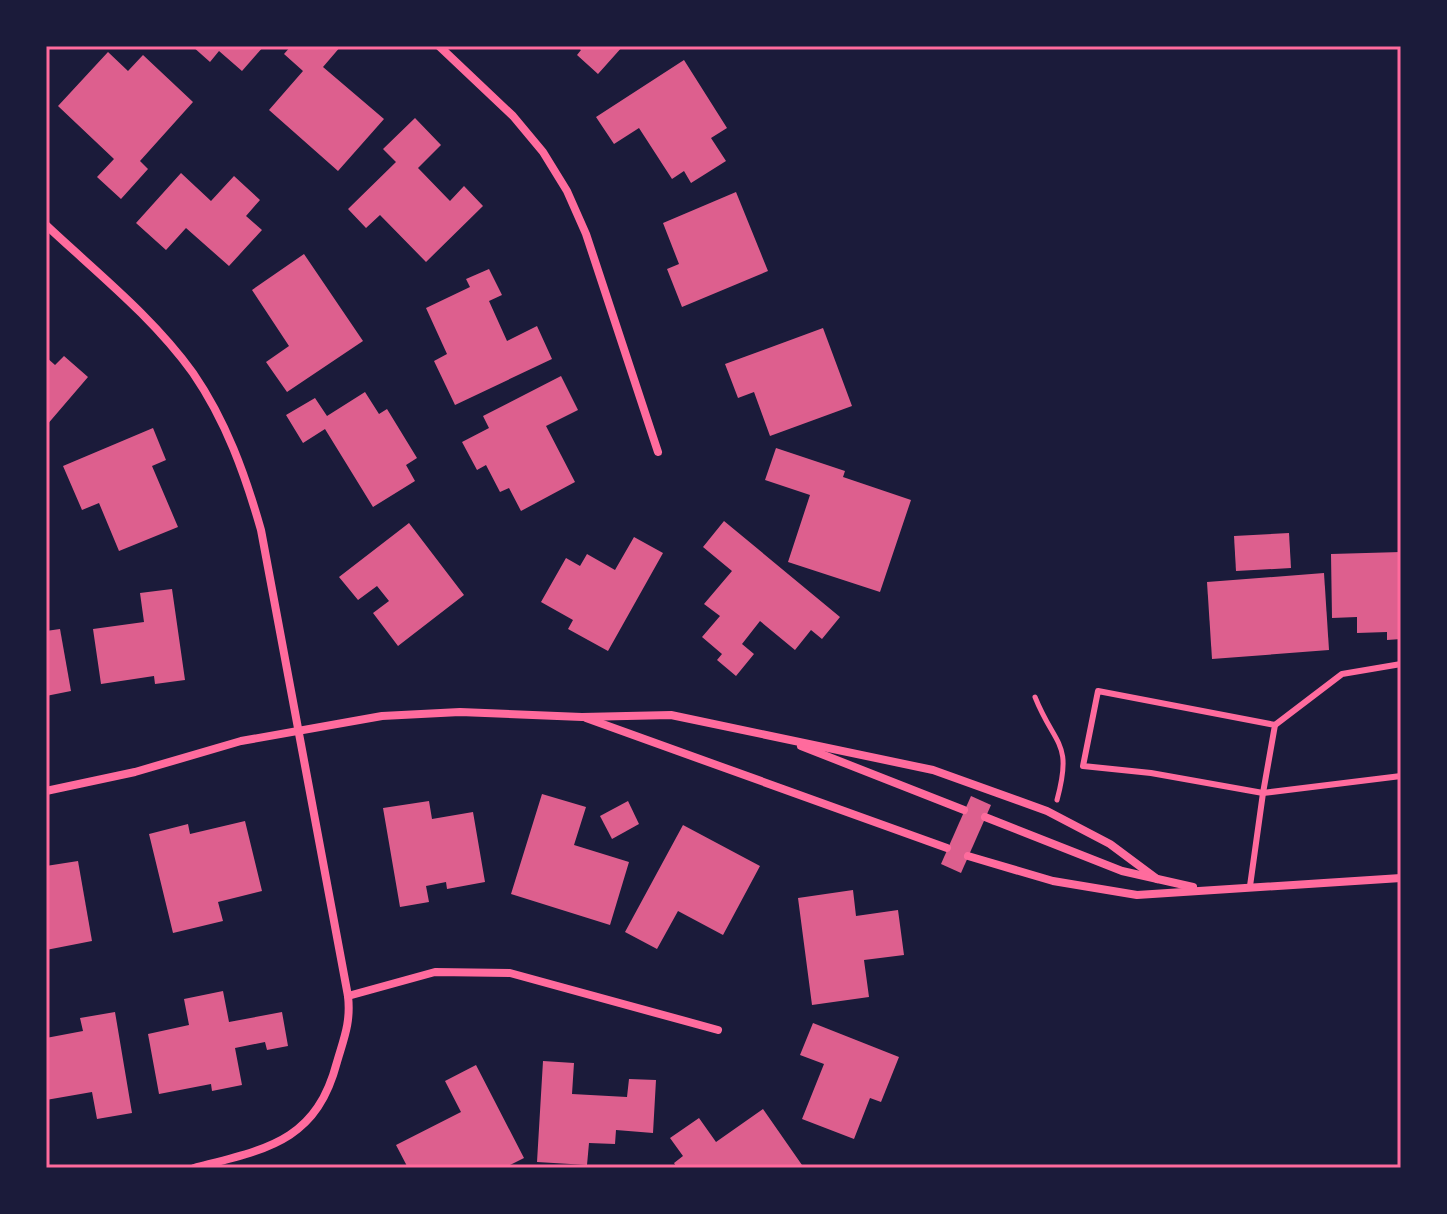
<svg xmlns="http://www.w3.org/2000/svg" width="1447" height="1214" font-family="Merriweather,serif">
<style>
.building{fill:#dd5f8e}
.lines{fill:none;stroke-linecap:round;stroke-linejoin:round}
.path{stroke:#ff6b9d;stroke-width:5}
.service{stroke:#ff6b9d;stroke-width:6}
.minor{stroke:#ff6b9d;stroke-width:8}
.neatline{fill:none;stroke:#ff6b9d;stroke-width:3}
</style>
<rect width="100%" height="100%" fill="#1b1b3a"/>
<g class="building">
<polygon points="192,46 264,46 242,71 219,51 210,62"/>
<polygon points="291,46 341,46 323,67 384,119 338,171 269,110 303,71 284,54"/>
<polygon points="576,46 623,46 598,74 577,55 581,50"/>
<polygon points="108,52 128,71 143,55 193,102 140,161 148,169 121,199 97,177 114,159 58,106"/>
<polygon points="684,60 727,128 711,138 726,161 691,183 684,171 672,179 639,128 614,144 596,117"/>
<polygon points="415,118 441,145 418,168 450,201 464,186 483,206 426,262 380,215 366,228 348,209 396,162 383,149"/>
<polygon points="181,173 211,201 234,176 260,200 246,216 262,230 229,266 186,228 166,250 136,223"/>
<polygon points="736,192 768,271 682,307 667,269 679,264 663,223"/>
<polygon points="304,254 363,341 287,392 266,362 289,346 252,290"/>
<polygon points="489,269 502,295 489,301 507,341 537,326 552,359 455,405 434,361 447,354 426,308 470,287 466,279"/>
<polygon points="823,328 852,406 770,436 754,392 738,398 725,364"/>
<polygon points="64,356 88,377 46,426 46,357 55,365"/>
<polygon points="561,376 578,410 546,426 575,482 521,511 509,488 500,492 486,465 477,470 462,442 489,428 483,416"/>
<polygon points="365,392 379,414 387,409 417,458 406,465 415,481 373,507 325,429 303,443 286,415 315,398 327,416"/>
<polygon points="153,428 166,460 152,466 178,527 119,551 99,503 82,510 63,466"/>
<polygon points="776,448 845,471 843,477 911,500 880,592 788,562 810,495 765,480"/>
<polygon points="724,521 840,617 822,639 811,630 795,650 760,621 742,644 754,654 736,676 717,660 722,654 702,637 720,616 704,604 732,571 703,547"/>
<polygon points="409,523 464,595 398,646 373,613 389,601 377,586 358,600 339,577"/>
<polygon points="1289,533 1291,568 1236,571 1234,536"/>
<polygon points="634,537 663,553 608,651 568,629 573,620 541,602 566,558 580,566 587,554 615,570"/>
<polygon points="1401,552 1401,639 1387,640 1387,632 1357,633 1357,617 1332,618 1331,554"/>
<polygon points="1324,573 1329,650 1212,659 1207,582"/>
<polygon points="172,589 185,680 155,684 154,676 101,684 93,629 144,622 140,593"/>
<polygon points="60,629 71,691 46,696 46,631"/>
<polygon points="542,794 586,807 574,845 629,862 610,925 511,894"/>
<polygon points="971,796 991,805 961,873 941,864"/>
<polygon points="429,801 432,819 473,812 485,882 447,889 446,882 426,886 429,902 400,907 383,808"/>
<polygon points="628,801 639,824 612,839 600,816"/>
<polygon points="245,821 262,891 218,902 223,921 173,933 149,834 188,824 190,834"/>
<polygon points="683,825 760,866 723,935 678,911 657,949 625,932"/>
<polygon points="78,861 92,941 46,950 46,866"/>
<polygon points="853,890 856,916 898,910 904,955 864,960 869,997 812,1005 798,898"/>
<polygon points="223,991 229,1022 282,1012 288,1046 267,1050 265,1042 235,1048 242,1085 212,1091 211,1084 159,1094 148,1034 189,1025 184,999"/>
<polygon points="115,1012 132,1113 97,1119 92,1092 46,1100 46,1038 83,1031 80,1018"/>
<polygon points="813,1023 899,1057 881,1102 870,1098 854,1139 802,1119 824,1064 800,1055"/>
<polygon points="543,1061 574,1063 572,1094 627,1097 629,1079 656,1080 653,1133 616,1130 615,1144 589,1143 587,1165 537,1162"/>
<polygon points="476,1065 524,1158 504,1168 408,1168 396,1145 461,1112 445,1081"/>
<polygon points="763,1109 802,1165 798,1168 677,1168 674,1163 683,1156 670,1138 699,1118 716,1142"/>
</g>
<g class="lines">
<path class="path" d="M1035,697C1055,747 1073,741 1057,800"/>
<g class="service">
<polygon points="1098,691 1275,725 1263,793 1151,773 1083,766"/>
<polyline points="1275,725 1342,674 1401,664"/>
<polyline points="1250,886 1263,793 1401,776"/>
</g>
<g class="minor">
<polyline points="439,46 513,116 543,152 567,191 586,234 658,452"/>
<path d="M46,225C96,272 153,317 193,373C226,421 245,474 261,530L348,996C351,1022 344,1038 337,1062C316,1142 267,1149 194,1168"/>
<polyline points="586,718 947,848"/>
<polyline points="801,746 964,810"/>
<polyline points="46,791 135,772 241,741 382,716 460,712 582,717 671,715 933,770 1047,811 1110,844 1157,879"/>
<polyline points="985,817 1122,871 1193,887"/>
<polyline points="968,856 1053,881 1137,895 1401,878"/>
<polyline points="348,996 435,972 510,973 718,1030"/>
</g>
</g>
<rect width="1447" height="1214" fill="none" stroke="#1b1b3a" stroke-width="96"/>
<rect x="48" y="48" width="1351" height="1118" class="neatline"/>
</svg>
